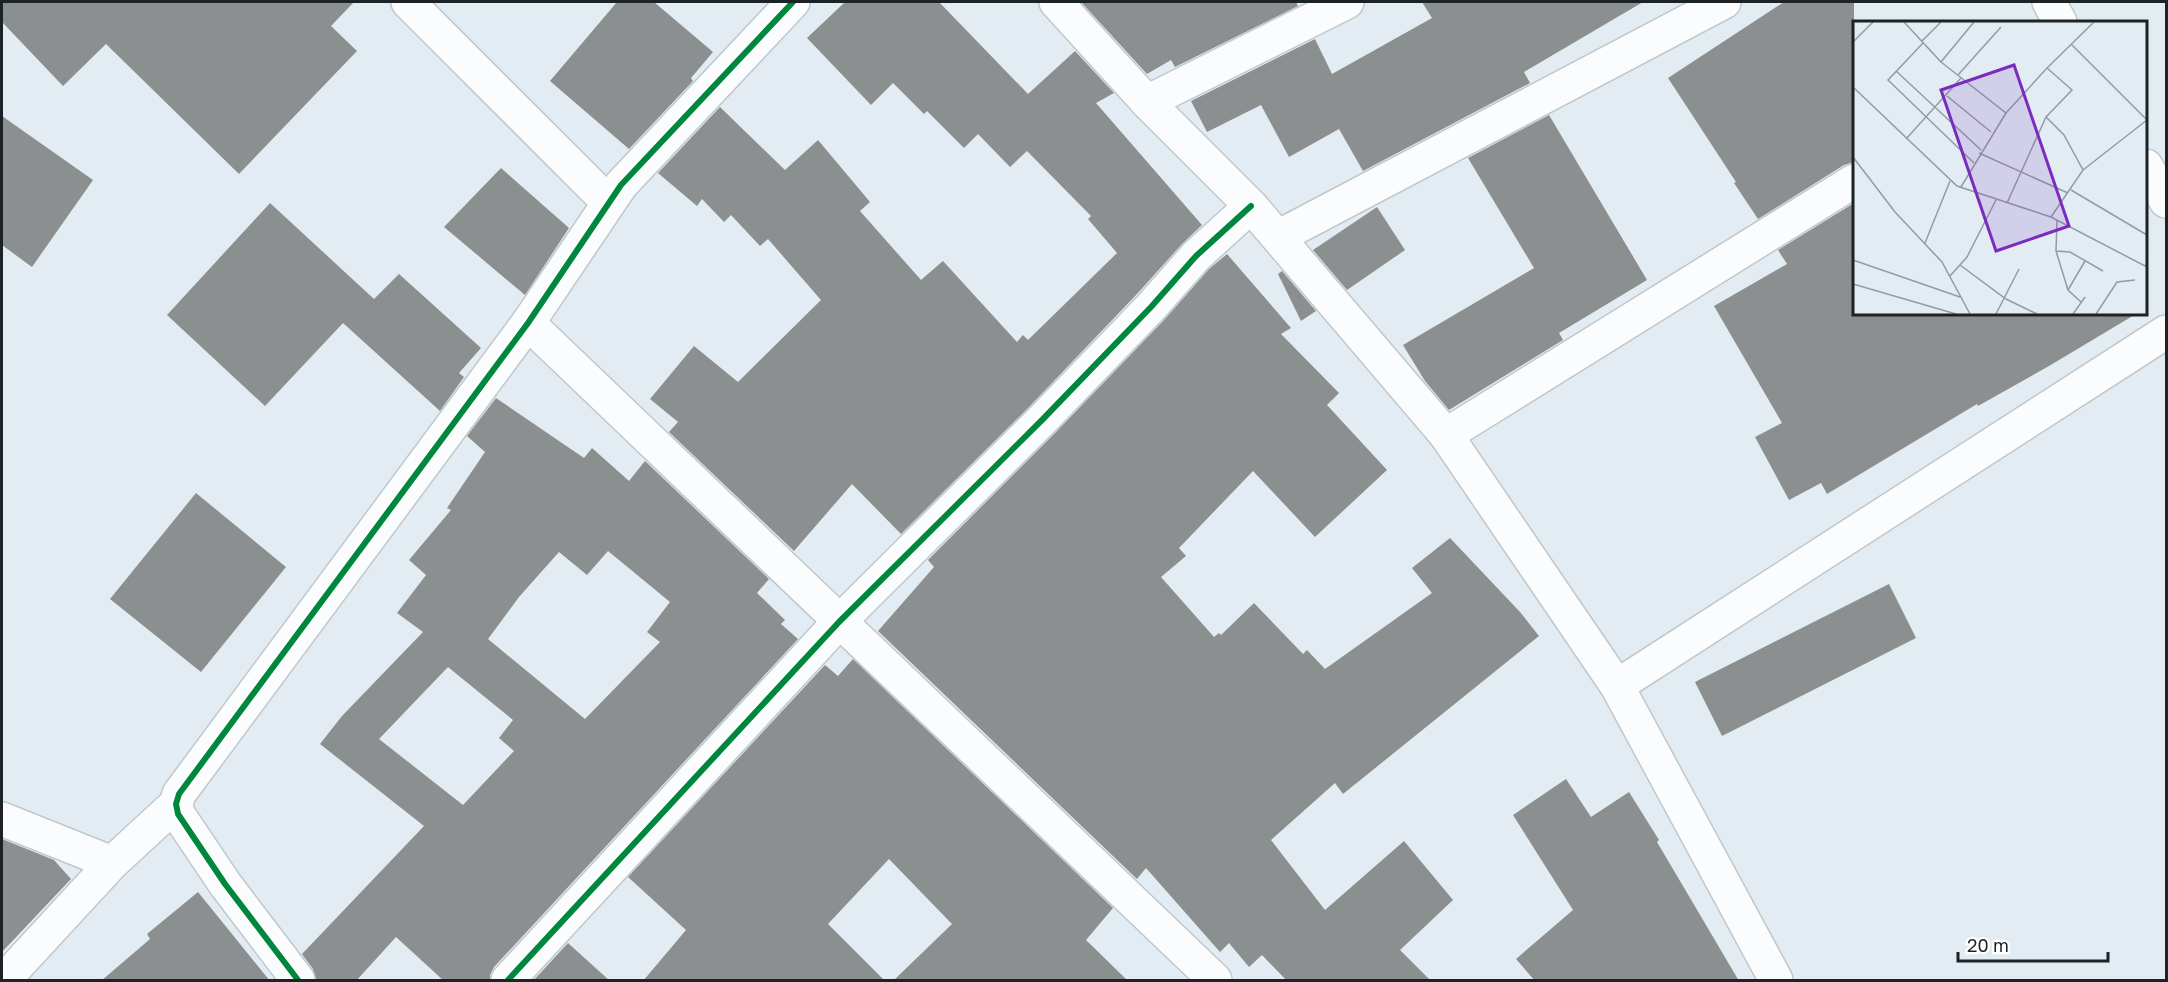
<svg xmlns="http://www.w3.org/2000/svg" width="2168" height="982" font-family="'Golos Text',sans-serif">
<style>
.building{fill:#8c8f8f;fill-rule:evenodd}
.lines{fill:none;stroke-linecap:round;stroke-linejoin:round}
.street-casing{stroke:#c0c8cc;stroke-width:36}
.street{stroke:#fbfcfd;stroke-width:33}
.cycleway-casing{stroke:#fff;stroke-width:10}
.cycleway{stroke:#00873e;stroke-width:6}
.inset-road{fill:none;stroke:#939ca1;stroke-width:1.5}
.view{fill:#7b2cbf;fill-opacity:0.15;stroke:#7b2cbf;stroke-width:3}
.inset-edge{fill:none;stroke:#1c2327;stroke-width:3}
</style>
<rect width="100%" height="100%" fill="#e2ecf2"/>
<g class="building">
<polygon points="2,2 354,2 331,26 357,51 239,174 106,44 63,86 2,22"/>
<polygon points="617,2 654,2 713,52 691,78 693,81 629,149 550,81"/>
<polygon points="845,2 939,2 1028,94 1075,51 1114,93 1096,103 1202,225 1182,244 1137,294 1030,406 901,534 852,484 794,551 669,432 678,422 650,399 694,346 738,382 821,300 768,239 760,246 731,215 724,222 702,199 697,206 658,173 720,107 785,170 818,140 870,202 860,211 921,280 943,261 1017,342 1023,335 1028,340 1117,253 1088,219 1091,216 1027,151 1010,167 978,134 964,148 927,111 924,114 893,83 871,105 807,38"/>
<polygon points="1081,2 1296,2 1298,6 1175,67 1171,60 1147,74"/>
<polygon points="1422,2 1643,2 1524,72 1530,83 1363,171 1339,129 1289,157 1261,105 1207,132 1191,101 1315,39 1332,74 1432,18"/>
<polygon points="1784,2 1854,2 1854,162 1844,165 1758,219 1734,183 1736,182 1668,78"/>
<polygon points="1549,115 1647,280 1559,333 1563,340 1449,410 1425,381 1403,345 1534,268 1468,158"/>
<polygon points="2,116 93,180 32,267 2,245"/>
<polygon points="501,168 569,228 525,295 444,227"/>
<polygon points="270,203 374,299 399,274 481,348 459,373 464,377 440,411 343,323 265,406 167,315"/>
<polygon points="1854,203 1854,314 2136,314 2049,366 1978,406 1977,404 1827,494 1821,483 1789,500 1755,437 1782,423 1714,306 1787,264 1778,250"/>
<polygon points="1377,207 1405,250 1347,290 1313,250"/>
<polygon points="1227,254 1291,328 1281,334 1339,393 1327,405 1387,470 1315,537 1253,471 1179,548 1186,556 1161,577 1214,637 1219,633 1221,635 1254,603 1303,654 1307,650 1325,669 1432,593 1412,568 1450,538 1520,612 1539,636 1343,794 1335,783 1271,840 1325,910 1404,841 1453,900 1400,950 1431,981 1287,981 1262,955 1249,967 1229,943 1220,952 1146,868 1137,879 878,631 934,567 928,560 1056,432 1165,319 1209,269"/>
<polygon points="1282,271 1316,311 1301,321 1278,274"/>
<path d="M496,398L584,458L592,448L629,481L645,461L769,579L757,593L785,620L781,624L798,639L494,967L490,975V981H444L396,937L356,981H316L313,969L302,954L424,826L320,744L342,716L423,632L397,613L426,575L409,560L451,510L447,508L485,452L467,436ZM608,551L670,602L647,632L660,642L585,719L488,639L519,597L559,552L587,575ZM448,667L513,720L499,738L514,751L463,805L379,739Z"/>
<polygon points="196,493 286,567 201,672 110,599"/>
<polygon points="1889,584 1916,638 1722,736 1695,682"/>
<polygon points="853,659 1113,908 1086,940 1128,981 893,981 952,924 889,859 828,924 885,981 643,981 686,930 628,877 825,665 838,676"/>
<polygon points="1566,779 1591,817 1629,792 1659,840 1657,842 1670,864 1739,981 1535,981 1516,959 1573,910 1513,815"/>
<polygon points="2,839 54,860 71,879 2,952"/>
<polygon points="198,892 270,981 101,981 150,939 147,934"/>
<polygon points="568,943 610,981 533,981"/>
</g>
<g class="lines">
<g class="street-casing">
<g id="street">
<polyline points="408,2 608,202"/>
<polyline points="1056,2 1147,102 1251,206 1446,435 1617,686"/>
<polyline points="2049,2 2060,22"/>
<polyline points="1147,102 1347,2"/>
<polyline points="2146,166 2166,201"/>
<polyline points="1278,237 1724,2"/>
<polyline points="528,323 1215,980"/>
<polyline points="1446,435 1854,181"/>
<polyline points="2,819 112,863"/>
<polyline points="4,980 112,863 176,804"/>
<polyline points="298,980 225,884 178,814 176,804 179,794 528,323 621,185 793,2"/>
<polyline points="508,980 839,622 1043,419 1151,307 1196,256 1251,206"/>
<polyline points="1776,980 1617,686 2166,332"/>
</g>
</g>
<use href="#street" class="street"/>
<g class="cycleway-casing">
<g id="cycleway">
<polyline points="298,980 225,884 178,814 176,804 179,794 528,323 621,185 793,2"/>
<polyline points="508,980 839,622 1043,419 1151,307 1196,256 1251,206"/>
</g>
</g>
<use href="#cycleway" class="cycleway"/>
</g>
<g transform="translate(1853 21)">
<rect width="294" height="294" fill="#e2ecf2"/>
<path class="inset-road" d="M51,1L88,41M69,20L88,1M0,21L20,1M70,22L35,59L121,142M218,23L294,99M194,47L241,1M43,50L128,129M105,54L148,6M0,66L104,165L198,196L230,149L211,114L193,96L219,69L194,47L153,92L88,41L121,1M94,75L138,111M53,118L108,57M126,132L215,172M0,136L42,191L89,241L117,293M230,149L294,99M108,166L153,92M218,169L294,214M154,182L193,96M198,196L292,245L294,242M204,199L203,230L215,269L228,281M72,222L97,160M203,230L217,231L250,250M0,239L107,276M107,244L153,278L184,293M97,255L114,236L143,179M0,263L103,293M215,269L232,240M143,293L166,248M220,293L232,276M243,293L264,261L282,259"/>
<path class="view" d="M161,44L216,205L143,230L88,69Z"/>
<rect width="294" height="294" class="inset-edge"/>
</g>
<rect width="2168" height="982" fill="none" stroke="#1c2327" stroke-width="6"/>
<path d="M1958 952v9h150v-9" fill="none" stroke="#1c2327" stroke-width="3"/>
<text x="1967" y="952" font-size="18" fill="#1c2327" stroke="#ffffff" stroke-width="4.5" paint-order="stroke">20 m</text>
</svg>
